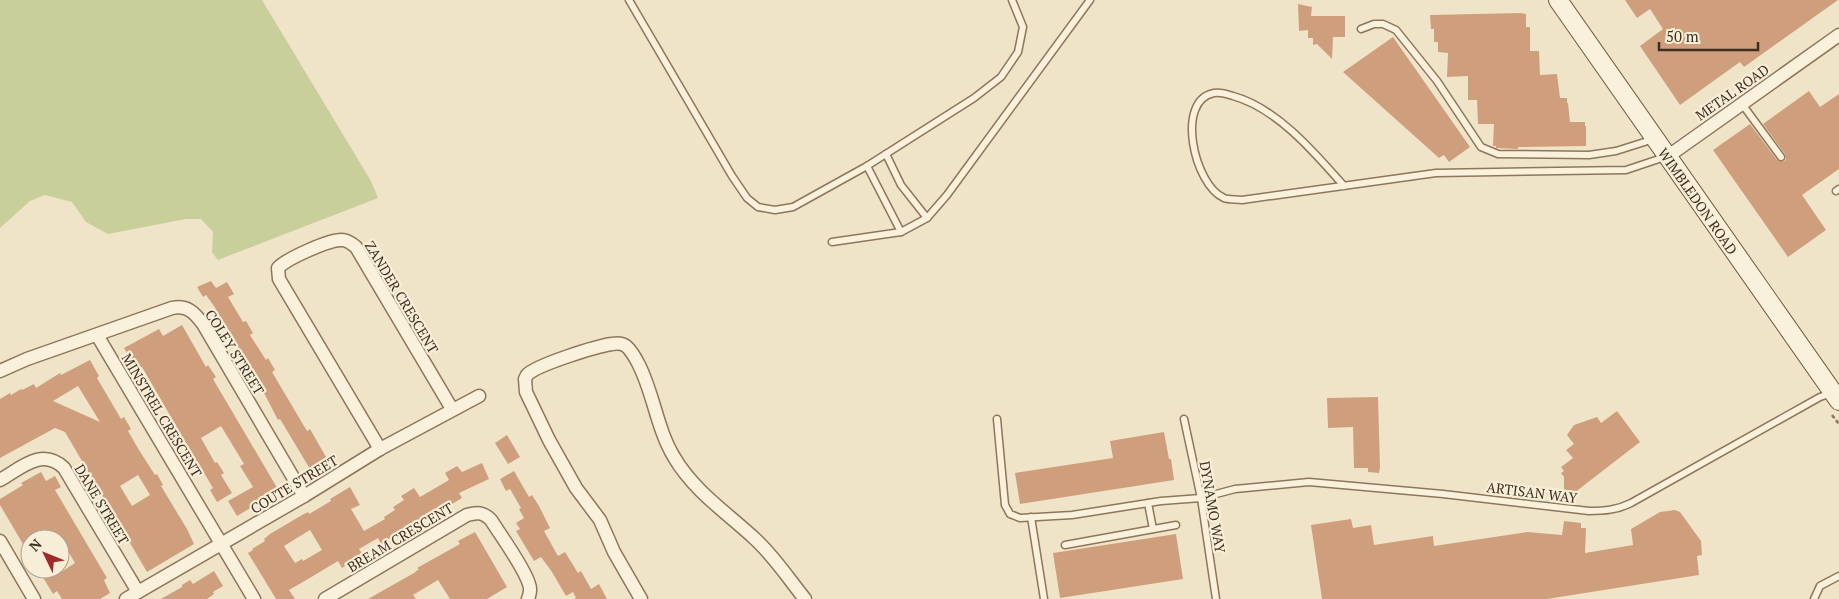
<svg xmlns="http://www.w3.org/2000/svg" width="1839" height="599" font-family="'PT Serif',serif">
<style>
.green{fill:#c9cf9b}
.building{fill:#cf9f7d;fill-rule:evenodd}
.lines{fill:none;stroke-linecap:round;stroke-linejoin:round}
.lane-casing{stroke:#8d765c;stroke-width:9}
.street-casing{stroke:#8d765c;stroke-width:15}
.secondary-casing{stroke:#6f573f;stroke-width:20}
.path{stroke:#8d765c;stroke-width:2.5;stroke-dasharray:4 2.5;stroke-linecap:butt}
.lane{stroke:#faf1dc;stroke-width:6}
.street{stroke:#faf1dc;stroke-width:12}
.secondary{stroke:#faf1dc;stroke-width:18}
.labels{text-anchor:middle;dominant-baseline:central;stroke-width:4.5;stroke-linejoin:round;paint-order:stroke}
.street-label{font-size:14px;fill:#3d2e20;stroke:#f7eed8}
</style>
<rect width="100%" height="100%" fill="#f0e4c8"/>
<polygon class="green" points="0,0 262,0 371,181 378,198 218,260 212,252 213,232 201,219 186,219 108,234 86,222 72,202 45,195 30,201 0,228"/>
<g class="building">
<polygon points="1625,0 1838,0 1744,67 1740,62 1680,105 1640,46 1663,29 1650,9 1637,18"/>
<polygon points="1298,4 1312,7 1311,16 1345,16 1345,37 1333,37 1332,59 1317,44 1313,45 1313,38 1308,38 1308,30 1299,31"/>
<polygon points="1521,13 1526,14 1526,27 1530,27 1530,51 1539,51 1540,75 1557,74 1560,98 1567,98 1567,103 1568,103 1570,122 1585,122 1585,126 1586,126 1586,146 1518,147 1518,149 1496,148 1496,146 1493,146 1494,124 1478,124 1477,100 1468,100 1468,76 1447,77 1448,53 1438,52 1438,42 1434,42 1434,29 1431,29 1430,15"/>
<polygon points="1393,37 1470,147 1449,162 1444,155 1439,158 1343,72"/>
<polygon points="1809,91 1820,107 1839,94 1839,169 1802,195 1826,230 1788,257 1713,150 1750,124 1777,160 1784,161 1786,159 1785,154 1763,124"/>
<polygon points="211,281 216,288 227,282 234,294 228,297 243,322 246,321 253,333 250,335 266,360 268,358 275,370 272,372 307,431 310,429 330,464 313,474 280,419 278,420 251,368 214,306 206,295 203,297 197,287"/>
<polygon points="182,325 206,367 208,365 216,377 213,379 279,491 237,516 228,501 253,487 240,466 244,464 221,426 201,438 215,463 217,462 224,473 221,475 232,493 217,502 210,490 213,488 197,461 194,463 187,449 189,448 142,367 137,369 124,348 159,329 163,336"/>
<path d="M90,360L99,376L97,378L121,419L124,417L131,429L128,431L139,450L155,475L157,474L163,485L161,486L187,529L194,544L147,572L65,432L55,428L0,458V399L10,393L11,395L21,389L22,390L34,384L36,388L60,373L61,375ZM78,386L100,422L53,401ZM138,475L150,495L132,506L120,486Z"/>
<polygon points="1378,397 1380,467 1379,473 1368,472 1368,468 1354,468 1353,427 1328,428 1327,398"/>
<polygon points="1617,411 1640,442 1574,493 1564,492 1564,477 1561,473 1564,471 1561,467 1573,458 1566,450 1574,444 1567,435 1574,425 1597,417 1601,423"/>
<polygon points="1164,432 1169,459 1171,459 1174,480 1020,504 1015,473 1113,458 1110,441"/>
<polygon points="507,435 520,457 508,464 495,443"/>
<path d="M482,463L489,479L459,493L462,498L408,531L407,530L401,531L381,544L378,538L359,549L363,555L342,568L338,561L308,579L289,590L295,599H276L248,553L253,550L252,549L265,541L264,539L270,534L302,515L308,512L309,514L331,501L330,499L350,487L360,505L351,509L364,531L385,519L384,517L395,510L393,507L404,500L401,496L414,488L420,497L449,480L445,473L457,466L462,472ZM310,530L322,550L303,561L302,559L295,563L284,546Z"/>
<polygon points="514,471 529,497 532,495 539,506 550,528 544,531 558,556 565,552 578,573 581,571 591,589 599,584 607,599 574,599 576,598 573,592 566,596 552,572 541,557 534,561 516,531 520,529 516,523 524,518 519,509 521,508 510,489 506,491 500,479"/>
<polygon points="41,472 46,481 55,476 61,487 55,490 107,578 104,580 110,593 100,599 62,599 57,591 53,594 38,569 51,569 55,576 75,563 59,536 55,539 30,539 30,556 0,505 0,499 23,485 21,483"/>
<polygon points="1675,510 1680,512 1701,541 1702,555 1697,556 1699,575 1547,599 1322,599 1311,525 1351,519 1353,528 1371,525 1374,545 1433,536 1434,546 1527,532 1562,535 1564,521 1581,523 1581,528 1586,528 1585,553 1633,545 1631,529 1660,512"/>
<polygon points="475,532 507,587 487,599 450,599 438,580 413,595 416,599 368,599 414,573 419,569 417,568 460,544 458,541"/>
<polygon points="1176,534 1183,579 1060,598 1053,553"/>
<polygon points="214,571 223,586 213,592 214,594 207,599 161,599 182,587 182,585 190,580 193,584"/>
</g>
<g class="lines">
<g class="lane-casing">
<g id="lane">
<polyline points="629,0 732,176 747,198 758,207 775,210 793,207 867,166 974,98 1001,77 1018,52 1023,27 1012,0"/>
<polyline points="1361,29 1374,24 1383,24 1396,30 1437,81 1481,147 1498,154 1589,155 1616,151 1654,139"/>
<polyline points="1742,104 1781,157"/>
<polyline points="886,154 901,185 927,218"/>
<polyline points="867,166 901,232"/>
<path d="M1344,186C1315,153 1277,108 1233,96C1227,94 1220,92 1214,93C1175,100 1194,185 1224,198C1229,200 1236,199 1242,200L1436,173L1626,170L1665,157"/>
<polyline points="1836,191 1839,189"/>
<polyline points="832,242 901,232 927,218 947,195 1090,0"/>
<path d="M997,419L1005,505L1010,514L1020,518L1072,515L1161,501L1201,498L1235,489L1309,482L1443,494L1589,511C1604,511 1617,510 1631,503L1820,397L1832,393"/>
<polyline points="1184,419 1201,498 1216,599"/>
<polyline points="1148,503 1153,529"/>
<polyline points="1031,517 1044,599"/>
<polyline points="1065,545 1176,525"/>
<polyline points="1814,599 1820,586 1839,576"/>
</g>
</g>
<g class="street-casing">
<g id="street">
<polyline points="1667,157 1839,35"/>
<polyline points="97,335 254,599"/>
<path d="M0,371L27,359L172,308C187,305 194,312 203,324L304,496"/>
<path d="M380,449L279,279L278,268C286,259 330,239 342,240C348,240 352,244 356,247L452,409"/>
<path d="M0,480C21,468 42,447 64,468L138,592"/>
<polyline points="0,541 34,599"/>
<polyline points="126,599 304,496 380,449 479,396"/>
<path d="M325,599L467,515C477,512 483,512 491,520C501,536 524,567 529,584C531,589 530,594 528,599"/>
<path d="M641,599L614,552L600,520L576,488L549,440L526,392L525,379L527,375C536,365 597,346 612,344C617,343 622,343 626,346C632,351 636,359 639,365C654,395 657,429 674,457C693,490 727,513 754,538C774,556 788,578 805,599"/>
</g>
</g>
<g class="secondary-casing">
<polyline id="secondary" points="1558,0 1839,401"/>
</g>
<polyline class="path" points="1832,415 1839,424"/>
<use href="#lane" class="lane"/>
<use href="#street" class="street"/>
<use href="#secondary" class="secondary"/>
</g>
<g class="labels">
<g class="street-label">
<text transform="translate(1732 92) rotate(-35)">METAL ROAD</text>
<text transform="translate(1698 201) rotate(55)">WIMBLEDON ROAD</text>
<text transform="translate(402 297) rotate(59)">ZANDER CRESCENT</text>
<text transform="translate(235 352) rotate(58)">COLEY STREET</text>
<text transform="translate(162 415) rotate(59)">MINSTREL CRESCENT</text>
<text transform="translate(294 484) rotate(-31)">COUTE STREET</text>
<text transform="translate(1532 492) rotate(7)">ARTISAN WAY</text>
<text transform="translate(102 504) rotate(59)">DANE STREET</text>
<text transform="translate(1213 507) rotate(80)">DYNAMO WAY</text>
<text transform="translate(400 537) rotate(-31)">BREAM CRESCENT</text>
</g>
</g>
<g transform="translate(45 554) rotate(313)"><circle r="24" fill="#f7eed8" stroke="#ada18e"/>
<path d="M0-4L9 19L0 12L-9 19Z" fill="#9e2a2b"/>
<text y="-8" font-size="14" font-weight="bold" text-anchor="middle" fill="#3d2e20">N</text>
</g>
<path d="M1659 42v8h99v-8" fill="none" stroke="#3d2e20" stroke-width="2.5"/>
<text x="1666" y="42" font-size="15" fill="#3d2e20" stroke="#f7eed8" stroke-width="4" paint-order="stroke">50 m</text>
</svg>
